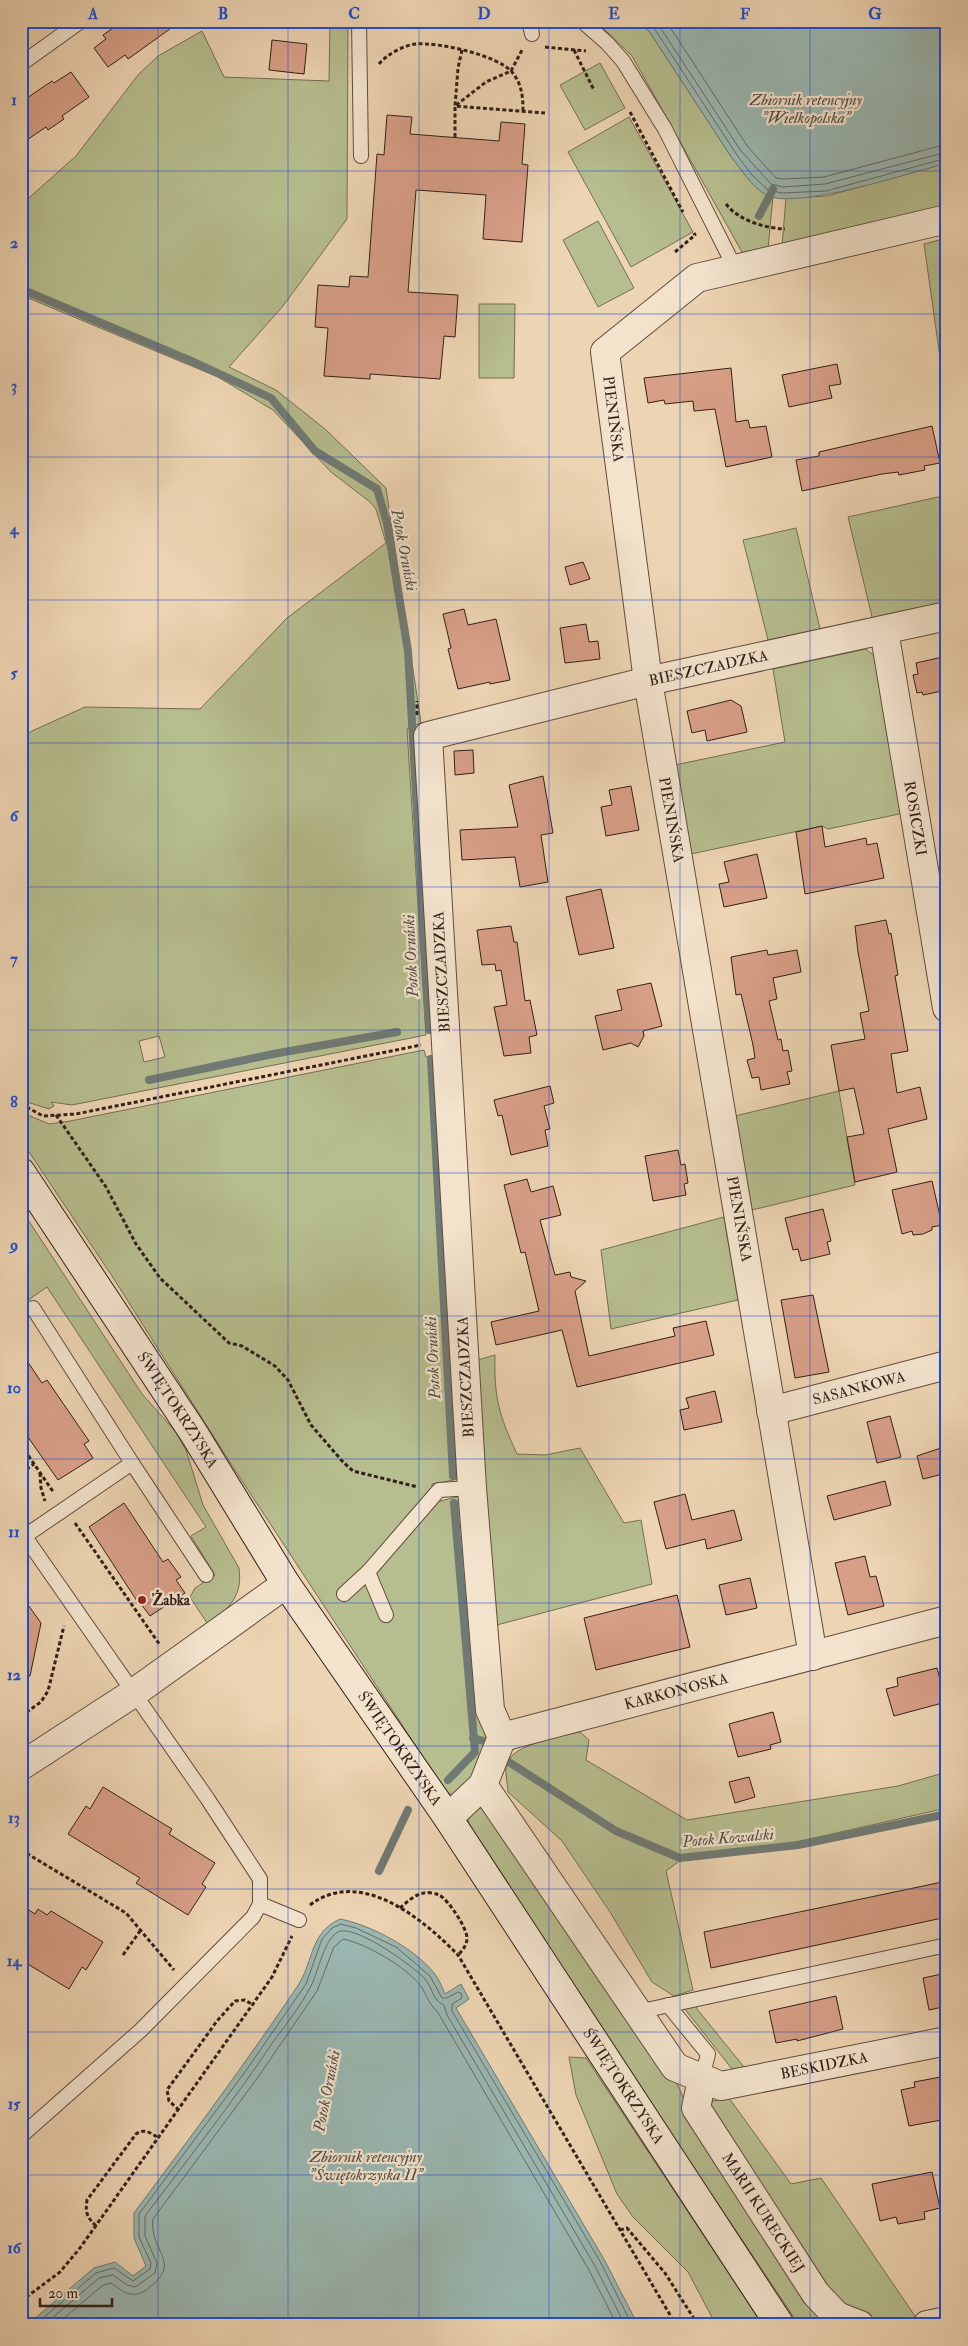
<svg xmlns="http://www.w3.org/2000/svg" width="968" height="2346" font-family="'IM FELL Double Pica',serif">
<style>
.green{fill:#b6bd8e;stroke:#746e53;fill-rule:evenodd}
.water{fill:#9ab7b1;stroke:#707a74}
.lines{fill:none;stroke-linecap:round;stroke-linejoin:round}
.shore{stroke:#666b64;stroke-width:1}
.stream{stroke:#707a74;stroke-width:8}
.building{fill:#d89f87;stroke:#321f18}
.service-casing{stroke:#614c3e;stroke-width:16}
.minor-casing{stroke:#614c3e;stroke-width:30}
.tertiary-casing{stroke:#614c3e;stroke-width:30}
.secondary-casing{stroke:#321f18;stroke-width:30}
.path{stroke:#321f18;stroke-width:3;stroke-dasharray:4 2.5;stroke-linecap:butt}
.service{stroke:#f3e3cd;stroke-width:14}
.minor{stroke:#f3e3cd;stroke-width:28}
.tertiary{stroke:#f3e3cd;stroke-width:28}
.secondary{stroke:#f3e3cd;stroke-width:28}
.grid{fill:none;stroke:#1d4ed8;stroke-width:1;stroke-opacity:0.55}
.poi-dot{fill:#8f2418;stroke:#f3e3cd;stroke-width:2}
.labels{text-anchor:middle;dominant-baseline:central;stroke-width:4.5;stroke-linejoin:round;paint-order:stroke}
.street-label{font-size:15px;fill:#321f18;stroke:#f3e3cd}
.poi-label{font-size:15px;font-weight:bold;fill:#321f18;stroke:#f3e3cd;text-anchor:start}
.water-label{font-size:16px;font-style:italic;fill:#514d46;stroke:#f3e3cd}
.neatline{fill:none;stroke:#1d4ed8;stroke-width:2}
.grid-label{font-size:16px;text-anchor:middle;font-weight:bold;fill:#1d4ed8}
</style>
<rect width="100%" height="100%" fill="#edd4b2"/>
<filter id="stains"><feTurbulence type="fractalNoise" baseFrequency=".004" numOctaves="4"/><feColorMatrix values="0 0 0 0 .2 0 0 0 0 .09 0 0 0 0 .02 0 0 0 .5 -.17"/></filter>
<radialGradient id="worn" r=".72"><stop offset=".6" stop-color="#630" stop-opacity="0"/><stop offset="1" stop-color="#630" stop-opacity=".3"/></radialGradient>
<g class="green">
<path d="M330,21H348L347,219L283,306L229,367L276,390L325,429L386,488L421,723L407,729L426,1035L72,1105L51,1102L54,1106L49,1109L21,1100V736L85,707L200,709L287,618L386,543L376,509L370,502L331,472L273,410L218,377L21,295V205L76,156L138,75L158,56L202,31L224,77L329,81ZM159,1036L165,1057L144,1062L139,1041Z"/>
<path d="M592,21H635L649,31L732,158C743,171 756,193 773,196L768,249L747,254L742,252L632,56L606,31Z"/>
<polygon points="600,63 625,108 585,130 560,85"/>
<polygon points="629,117 693,232 631,267 568,152"/>
<polygon points="947,163 947,208 782,246 786,198 827,196"/>
<polygon points="598,221 634,288 598,307 563,240"/>
<polygon points="947,238 947,407 924,244"/>
<polygon points="479,304 515,304 514,378 479,378"/>
<polygon points="947,495 947,601 873,621 848,517"/>
<polygon points="796,528 821,633 769,644 743,540"/>
<polygon points="866,649 879,660 904,813 828,829 822,826 691,854 675,765 785,742 773,669"/>
<path d="M424,1050L426,1057L436,1056L459,1479L432,1484L433,1503L460,1496L483,1726C486,1735 488,1747 485,1757C482,1765 464,1791 457,1794C453,1795 450,1794 446,1792L231,1464L112,1276L21,1140V1112L49,1124L70,1121Z"/>
<polygon points="839,1091 855,1185 752,1210 735,1116"/>
<path d="M21,1209L142,1394L175,1431L186,1450L203,1505L239,1568C243,1598 228,1607 209,1626L190,1597L195,1588L215,1575L191,1536L206,1527L47,1287L21,1305Z"/>
<polygon points="724,1217 738,1300 611,1329 601,1250"/>
<path d="M495,1355C494,1399 499,1415 517,1454L545,1455L580,1448L624,1523L641,1520L652,1584L493,1626L471,1362Z"/>
<path d="M580,1732L589,1740L586,1760L687,1820L898,1786L947,1772V1808L783,1845L686,1856L666,1871L693,1990L674,1996L652,1982L610,1912L562,1841L508,1792C508,1784 504,1772 507,1764C512,1744 562,1736 580,1732Z"/>
<polygon points="483,1807 676,2081 692,2118 840,2325 799,2325 473,1837 468,1820 473,1811"/>
<polygon points="696,2005 697,2009 744,2067 732,2069 684,2008"/>
<polygon points="569,2057 586,2058 763,2325 716,2325 688,2272 633,2217 617,2194 576,2095"/>
<polygon points="729,2098 791,2184 821,2178 917,2319 887,2323 836,2303 708,2119 712,2101"/>
</g>
<g class="water">
<path d="M635,21H947V163C913,172 794,211 766,195C752,187 742,170 732,158L649,31Z"/>
<path d="M340,1919C371,1925 414,1948 434,1973C439,1979 442,1987 445,1994L461,1984L469,1999L456,2008L605,2261L638,2325H27L94,2268L115,2262L133,2276L146,2266L134,2238V2213C190,2138 245,2064 297,1987C314,1962 309,1933 340,1919Z"/>
</g>
<g class="lines">
<g class="shore">
<polyline points="644,21 654,28 737,155 751,174 768,190 782,193 826,191 947,158"/>
<polyline points="656,21 741,151 771,184 783,187 825,184 947,152"/>
<polyline points="666,21 748,147 776,178 784,179 824,177 947,144"/>
<polyline points="35,2325 96,2273 114,2268 133,2281 150,2269 151,2263 139,2237 139,2214 245,2072 306,1984 322,1939 332,1928 341,1924 356,1928 396,1947 430,1976 442,1998 447,1998 458,1992 461,1993 462,1998 452,2004 452,2011 601,2263 632,2325"/>
<path d="M44,2325L99,2278L113,2275L127,2285L135,2287L155,2273L157,2263L145,2236V2216C188,2159 233,2102 273,2042C286,2024 301,2006 311,1986C318,1973 325,1934 341,1931C360,1928 412,1965 425,1979C433,1988 432,2000 444,2005L447,2015L595,2266L625,2325"/>
<path d="M56,2325L103,2285L111,2283C122,2291 132,2300 146,2290C185,2262 149,2253 153,2219L256,2080L317,1991L334,1947L343,1939C365,1943 406,1967 420,1985C427,1994 428,2004 437,2011L589,2270L617,2325"/>
</g>
<g class="stream">
<polyline points="759,216 773,189"/>
<polyline points="21,289 196,363 271,398 315,451 377,489 387,523 408,651 429,1030"/>
<polyline points="431,1059 453,1476"/>
<polyline points="149,1080 273,1054 397,1032"/>
<polyline points="473,1738 487,1742"/>
<polyline points="504,1759 616,1831 680,1858 798,1845 947,1814"/>
<polyline points="448,1780 475,1752 454,1503"/>
<polyline points="379,1871 408,1810"/>
</g>
</g>
<g class="building">
<polygon points="123,21 181,21 128,59 125,55 108,67 94,48 106,39 103,35"/>
<polygon points="272,40 307,44 304,74 269,70"/>
<polygon points="71,72 89,97 62,116 64,119 48,130 46,127 21,144 21,102 52,81 54,83"/>
<polygon points="387,115 412,117 410,134 499,141 501,122 525,124 522,164 528,165 522,242 483,239 486,195 416,190 408,292 458,295 455,337 444,336 440,379 370,374 370,379 324,376 328,328 315,327 318,285 349,287 350,276 368,277 377,154 384,155"/>
<polygon points="837,364 841,384 829,386 832,398 789,407 782,375"/>
<polygon points="731,368 736,422 748,420 750,428 766,426 772,457 726,467 715,409 694,411 693,401 665,404 664,400 648,403 644,378"/>
<polygon points="932,426 940,463 924,466 925,470 899,475 898,472 882,474 802,491 796,460 819,456 819,452"/>
<polygon points="583,562 590,579 570,585 565,567"/>
<polygon points="464,609 468,625 496,619 510,680 490,684 490,682 458,689 448,649 451,648 443,614"/>
<polygon points="586,624 589,642 598,641 600,659 565,663 560,628"/>
<polygon points="947,656 947,690 923,695 922,692 917,693 913,675 918,674 916,663"/>
<polygon points="731,700 741,706 747,732 707,741 705,730 692,733 687,711"/>
<polygon points="473,750 474,773 455,775 454,751"/>
<polygon points="543,776 553,833 541,835 548,882 520,887 515,857 462,860 460,830 518,827 509,785"/>
<polygon points="631,786 639,830 606,836 601,807 612,805 609,790"/>
<polygon points="822,826 825,847 866,838 867,845 877,843 884,878 805,894 796,832"/>
<polygon points="757,854 767,898 724,907 719,884 729,882 724,862"/>
<polygon points="601,889 614,948 579,955 566,897"/>
<polygon points="886,920 889,934 891,933 898,975 895,976 908,1051 891,1054 897,1093 920,1087 927,1119 888,1129 897,1172 855,1182 847,1137 864,1134 854,1088 839,1091 831,1045 865,1039 860,1013 869,1011 858,952 855,926"/>
<polygon points="511,926 514,942 517,942 525,1001 530,1000 537,1035 529,1037 531,1053 504,1056 494,1007 507,1005 501,970 496,971 495,964 482,965 477,930"/>
<polygon points="767,950 768,955 797,950 801,972 773,978 777,999 769,1001 778,1040 781,1039 783,1051 788,1050 792,1071 787,1072 790,1084 761,1090 759,1077 752,1078 747,1060 755,1058 753,1045 741,994 736,995 731,957"/>
<polygon points="651,983 662,1026 643,1031 644,1036 638,1047 631,1043 603,1050 595,1016 622,1010 617,990"/>
<polygon points="550,1086 554,1103 544,1106 550,1129 545,1130 548,1146 511,1155 502,1115 498,1116 494,1100"/>
<polygon points="678,1150 681,1165 685,1164 688,1183 684,1184 686,1195 653,1201 645,1156"/>
<polygon points="527,1179 531,1192 553,1186 561,1215 540,1220 555,1275 570,1272 571,1277 586,1281 575,1291 589,1356 675,1336 673,1328 706,1321 714,1355 577,1387 562,1330 496,1345 491,1322 539,1311 525,1252 521,1253 504,1185"/>
<polygon points="932,1181 942,1225 932,1227 932,1230 923,1234 913,1235 912,1231 902,1234 892,1190"/>
<polygon points="823,1209 831,1241 827,1242 830,1254 801,1261 798,1249 793,1250 785,1218"/>
<polygon points="813,1295 829,1372 795,1378 781,1300"/>
<polygon points="21,1352 42,1383 47,1380 89,1441 84,1444 93,1458 58,1480 21,1427"/>
<polygon points="715,1391 722,1422 684,1430 680,1410 689,1408 686,1398"/>
<polygon points="890,1416 901,1457 877,1463 867,1422"/>
<polygon points="947,1446 947,1473 923,1479 917,1456"/>
<polygon points="885,1481 891,1505 834,1520 827,1496"/>
<polygon points="685,1494 692,1520 734,1510 742,1540 707,1549 705,1539 666,1549 654,1502"/>
<polygon points="124,1503 163,1562 168,1559 181,1577 176,1580 185,1593 150,1616 138,1600 137,1601 89,1527"/>
<polygon points="865,1556 870,1577 876,1576 884,1606 848,1615 835,1563"/>
<polygon points="750,1578 757,1608 726,1615 719,1585"/>
<polygon points="21,1595 41,1623 30,1676 21,1675"/>
<polygon points="677,1595 690,1647 596,1670 584,1618"/>
<polygon points="937,1668 946,1702 894,1716 886,1689 898,1686 897,1678"/>
<polygon points="773,1712 781,1742 770,1745 771,1749 738,1757 729,1724"/>
<polygon points="749,1777 755,1797 735,1803 729,1782"/>
<polygon points="103,1787 172,1829 169,1834 215,1863 202,1884 206,1887 188,1915 136,1883 140,1878 68,1834 86,1806 90,1809"/>
<polygon points="947,1881 947,1917 711,1968 704,1932"/>
<polygon points="21,1905 35,1914 38,1909 47,1915 51,1911 103,1942 86,1970 82,1967 69,1989 21,1960"/>
<polygon points="947,1973 947,2006 929,2010 923,1978"/>
<polygon points="836,1996 843,2029 797,2041 797,2039 776,2043 769,2011"/>
<polygon points="941,2077 942,2082 947,2081 947,2119 909,2126 901,2090 915,2087 914,2082"/>
<polygon points="932,2172 940,2208 924,2212 925,2219 898,2224 896,2217 880,2221 872,2184"/>
</g>
<g class="lines">
<g class="service-casing">
<g id="service">
<polyline points="359,21 361,156"/>
<polyline points="529,21 532,34"/>
<polyline points="582,21 607,43 623,61 665,129 735,268"/>
<polyline points="21,64 81,21"/>
<polyline points="132,1463 206,1575"/>
<polyline points="21,1531 207,1798 260,1879 260,1904 253,1917 141,2030 21,2136"/>
<polyline points="25,1536 132,1463 33,1308"/>
<polyline points="368,1572 386,1615"/>
<polyline points="344,1594 368,1572 439,1490 472,1488"/>
<polyline points="260,1904 299,1920"/>
<polyline points="668,2005 708,2054 702,2079"/>
<polyline points="637,2012 947,1945"/>
</g>
</g>
<g class="minor-casing">
<g id="minor">
<path id="s1" d="M884,630L947,1008"/>
<path id="s2" d="M771,1411L947,1365"/>
<polyline points="813,1656 648,681 605,352 697,278 947,219"/>
<path id="s3" d="M502,1737L490,1710L472,1488L428,736L648,681L947,616"/>
<path id="s4" d="M502,1737L947,1620"/>
<path id="s5" d="M483,1785L675,2067L721,2086L947,2041"/>
<polyline points="448,1818 483,1785 502,1737"/>
<path id="s6" d="M702,2079L696,2108L816,2294L837,2316L860,2325"/>
<polyline points="927,2325 947,2321"/>
</g>
</g>
<g class="tertiary-casing">
<polyline id="tertiary" points="21,1766 135,1692 286,1584"/>
</g>
<g class="secondary-casing">
<g id="secondary">
<path id="s7" d="M21,1172L193,1432L286,1584L448,1818L780,2325"/>
</g>
</g>
<g class="path">
<polyline points="545,47 586,51"/>
<polyline points="462,50 458,68 455,106 545,113"/>
<polyline points="574,50 594,90"/>
<path d="M379,64C386,55 404,45 416,44C438,42 497,55 512,72C522,84 523,97 523,112"/>
<polyline points="630,112 683,212"/>
<polyline points="455,137 455,106 486,82 511,71 522,50"/>
<path d="M726,204C738,220 764,228 785,229"/>
<polyline points="675,252 695,235 694,233"/>
<polyline points="417,715 417,701"/>
<polyline points="21,1104 43,1116 76,1114 421,1045"/>
<polyline points="56,1115 106,1187 136,1244 160,1278 229,1343 242,1346 275,1366 288,1380 311,1425 343,1462 353,1471 418,1487"/>
<polyline points="21,1445 54,1493"/>
<polyline points="21,1473 34,1464"/>
<polyline points="40,1473 41,1488 45,1501"/>
<polyline points="75,1523 160,1645"/>
<polyline points="21,1716 41,1702 48,1691 64,1626"/>
<polyline points="21,1850 126,1913 174,1970"/>
<path d="M310,1905C360,1867 422,1918 458,1955L676,2325"/>
<path d="M400,1908C407,1902 414,1895 424,1893C428,1892 435,1893 439,1895C448,1899 467,1928 467,1938C467,1945 463,1950 458,1955"/>
<polyline points="123,1955 140,1931"/>
<polyline points="179,2110 169,2101 167,2090 217,2021 235,2001 245,2000 253,2005"/>
<path d="M96,2226C87,2217 85,2213 87,2200L136,2134C145,2128 150,2133 159,2138"/>
<polyline points="620,2230 627,2228 665,2273 698,2325"/>
<polyline points="21,2301 60,2272 80,2248 272,1977 292,1936"/>
</g>
<use href="#service" class="service"/>
<use href="#minor" class="minor"/>
<use href="#tertiary" class="tertiary"/>
<use href="#secondary" class="secondary"/>
</g>
<path class="grid" d="M158,21V2325M288,21V2325M419,21V2325M549,21V2325M680,21V2325M810,21V2325M21,171H947M21,314H947M21,457H947M21,600H947M21,743H947M21,887H947M21,1030H947M21,1173H947M21,1316H947M21,1459H947M21,1603H947M21,1746H947M21,1889H947M21,2032H947M21,2175H947"/>
<circle class="poi-dot" cx="142" cy="1600" r="5"/>
<g class="labels">
<g class="street-label">
<text transform="translate(613 419) rotate(83)">PIENIŃSKA</text>
<text stroke="none"><textPath href="#s3" startOffset="1294">BIESZCZADZKA</textPath></text>
<text stroke="none"><textPath href="#s1" startOffset="191">ROSICZKI</textPath></text>
<text transform="translate(671 820) rotate(80)">PIENIŃSKA</text>
<text transform="translate(442 972) rotate(-93)">BIESZCZADZKA</text>
<text transform="translate(739 1219) rotate(80)">PIENIŃSKA</text>
<text transform="translate(466 1377) rotate(-93)">BIESZCZADZKA</text>
<text stroke="none"><textPath href="#s2" startOffset="91">SASANKOWA</textPath></text>
<text stroke="none"><textPath href="#s7" startOffset="285">ŚWIĘTOKRZYSKA</textPath></text>
<text stroke="none"><textPath href="#s4" startOffset="180">KARKONOSKA</textPath></text>
<text stroke="none"><textPath href="#s7" startOffset="690">ŚWIĘTOKRZYSKA</textPath></text>
<text stroke="none"><textPath href="#s5" startOffset="496">BESKIDZKA</textPath></text>
<text stroke="none"><textPath href="#s7" startOffset="1095">ŚWIĘTOKRZYSKA</textPath></text>
<text stroke="none"><textPath href="#s6" startOffset="154">MARII KURECKIEJ</textPath></text>
</g>
<g class="poi-label">
<text x="152" y="1600">Żabka</text>
</g>
<g class="water-label">
<text x="806" y="100">Zbiornik retencyjny<tspan x="806" dy="18">"Wielkopolska"</tspan></text>
<text transform="translate(404 550) rotate(79)">Potok Oruński</text>
<text transform="translate(411 956) rotate(-93)">Potok Oruński</text>
<text transform="translate(433 1358) rotate(-93)">Potok Oruński</text>
<text transform="translate(728 1838) rotate(-5)">Potok Kowalski</text>
<text transform="translate(327 2091) rotate(-79)">Potok Oruński</text>
<text x="366" y="2157">Zbiornik retencyjny<tspan x="366" dy="18">"Świętokrzyska II"</tspan></text>
</g>
</g>
<rect width="968" height="2346" fill="none" stroke="#edd4b2" stroke-width="55"/>
<path d="M40 2298v8h72v-8" fill="none" stroke="#321f18" stroke-width="2.5"/>
<text x="48" y="2298" font-size="15" fill="#321f18" stroke="#f3e3cd" stroke-width="4" paint-order="stroke">20 m</text>
<rect x="28" y="28" width="912" height="2290" class="neatline"/>
<g class="grid-label">
<text x="93" y="19">A</text>
<text x="223" y="19">B</text>
<text x="354" y="19">C</text>
<text x="484" y="19">D</text>
<text x="614" y="19">E</text>
<text x="745" y="19">F</text>
<text x="875" y="19">G</text>
<text x="14" y="105">1</text>
<text x="14" y="248">2</text>
<text x="14" y="391">3</text>
<text x="14" y="534">4</text>
<text x="14" y="678">5</text>
<text x="14" y="821">6</text>
<text x="14" y="964">7</text>
<text x="14" y="1107">8</text>
<text x="14" y="1250">9</text>
<text x="14" y="1393">10</text>
<text x="14" y="1537">11</text>
<text x="14" y="1680">12</text>
<text x="14" y="1823">13</text>
<text x="14" y="1966">14</text>
<text x="14" y="2109">15</text>
<text x="14" y="2253">16</text>
</g>
<rect width="100%" height="100%" filter="url(#stains)"/>
<rect width="100%" height="100%" fill="url(#worn)"/>
</svg>
